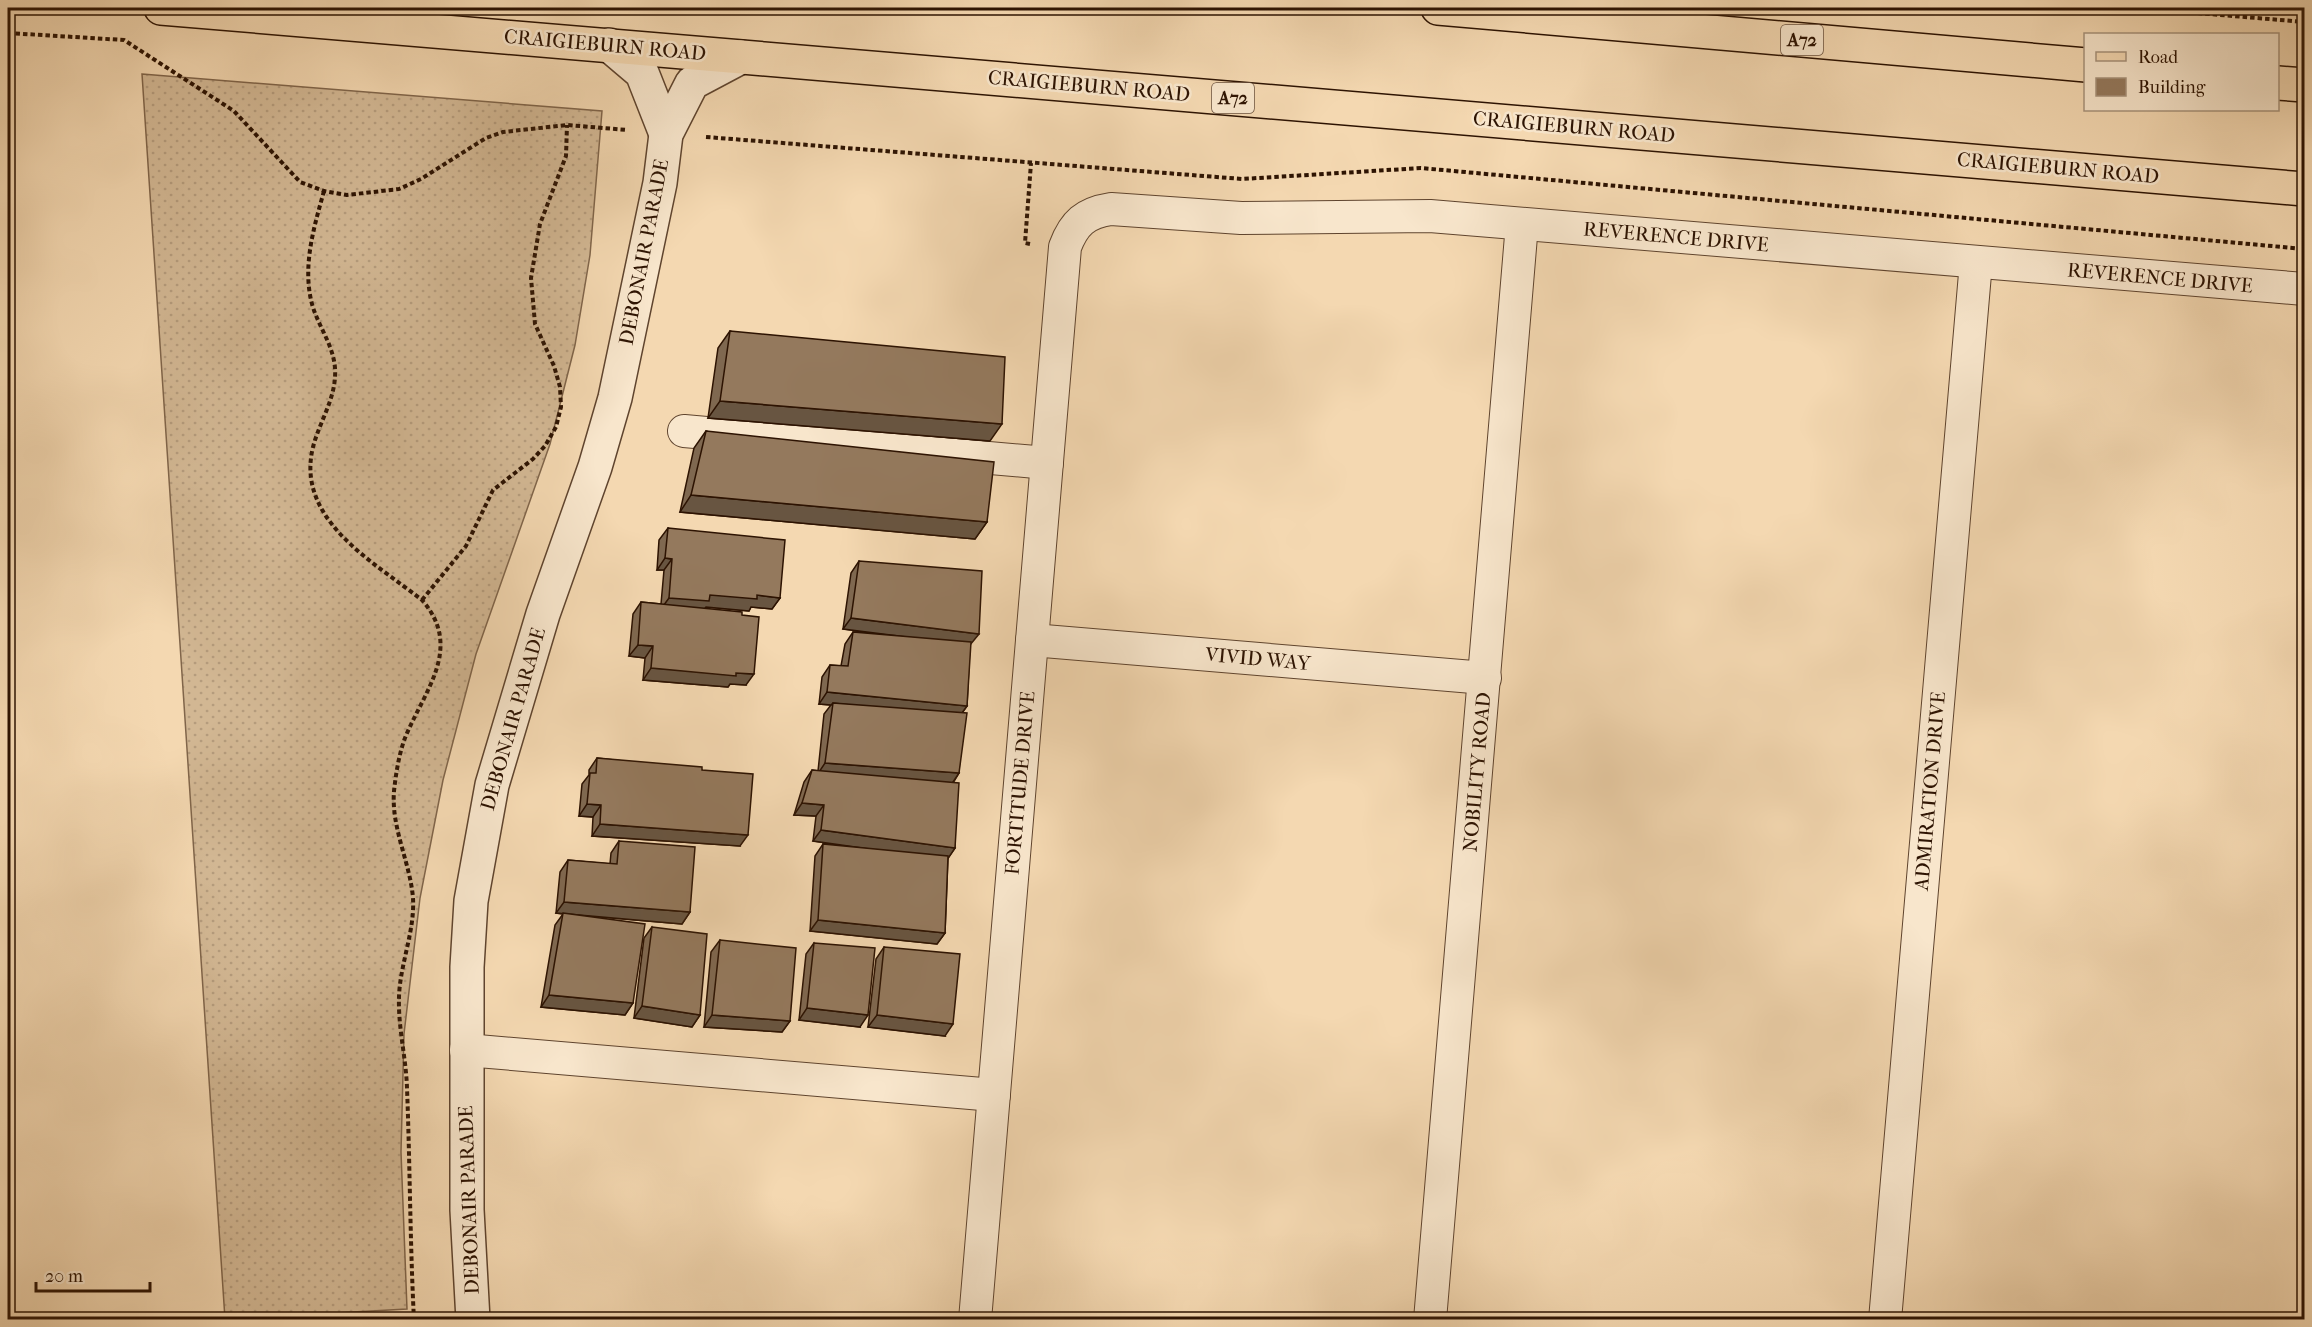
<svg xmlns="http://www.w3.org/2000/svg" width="2312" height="1327" font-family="'IM FELL French Canon',serif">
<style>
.grass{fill:url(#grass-dots);stroke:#80654a;stroke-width:1.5}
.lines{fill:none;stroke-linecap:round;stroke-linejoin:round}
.minor-casing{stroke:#5f442e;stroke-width:34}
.tertiary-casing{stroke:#5f442e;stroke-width:36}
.primary-casing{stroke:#2d1302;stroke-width:36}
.path{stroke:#2d1302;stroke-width:4;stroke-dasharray:4.5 3;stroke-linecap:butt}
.minor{stroke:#f8e6cc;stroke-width:32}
.tertiary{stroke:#f8e6cc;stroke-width:33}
.primary{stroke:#f4d8b1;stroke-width:33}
.wall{fill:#7f6850;stroke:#2d1302;stroke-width:1.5}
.shaded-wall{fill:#685541;stroke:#2d1302;stroke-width:1.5}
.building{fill:#94795d;stroke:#2d1302;stroke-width:1.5}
.labels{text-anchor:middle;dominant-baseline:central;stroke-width:5;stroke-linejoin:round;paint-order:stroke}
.shield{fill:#f8e6cc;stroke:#6a523f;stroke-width:1.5}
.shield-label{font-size:18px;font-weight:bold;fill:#2d1302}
.street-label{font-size:20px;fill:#2d1302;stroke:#f8e6cc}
</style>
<defs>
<pattern id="grass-dots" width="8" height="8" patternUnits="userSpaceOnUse" patternTransform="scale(1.5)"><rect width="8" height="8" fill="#d2b793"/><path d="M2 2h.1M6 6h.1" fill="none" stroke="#b59c7d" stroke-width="1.8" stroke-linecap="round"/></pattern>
</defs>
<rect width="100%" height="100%" fill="#f4d8b1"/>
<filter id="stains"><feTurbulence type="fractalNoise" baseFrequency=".00333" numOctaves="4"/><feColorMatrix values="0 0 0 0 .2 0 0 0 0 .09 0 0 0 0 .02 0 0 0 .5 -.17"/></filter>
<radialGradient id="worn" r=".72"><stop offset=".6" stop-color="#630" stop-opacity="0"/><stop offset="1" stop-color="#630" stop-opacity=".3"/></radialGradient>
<polygon class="grass" points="142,74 602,111 590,255 575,345 550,444 476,654 443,780 420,898 404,1034 401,1152 407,1309 225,1319"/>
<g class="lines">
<g class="minor-casing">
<g id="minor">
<polyline points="684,431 1047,463"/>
<polyline points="1032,640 1485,678"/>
<polyline points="466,1050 994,1095"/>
<path d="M975,1320L1065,247C1074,223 1085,213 1111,209L1241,218L1430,216L2304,289"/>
<polyline points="1430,1320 1522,224"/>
<polyline points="1885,1320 1976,262"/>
</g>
</g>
<g class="tertiary-casing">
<g id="tertiary">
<polyline points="609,45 642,73 666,134"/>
<polyline points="473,1320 467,1210 467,967 471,901 492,785 543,614 595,467 615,398 660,183 666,134 692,83 741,57"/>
</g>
</g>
<g class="primary-casing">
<g id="primary">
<polyline points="161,8 2304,189"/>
<polyline points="1438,8 2086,65"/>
<polyline points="2278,83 2304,85"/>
</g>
</g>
<g class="path">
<polyline points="2138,8 2304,22"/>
<polyline points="8,33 124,40 234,111 300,182 324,191 347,195 399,189 421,179 486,138 503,132 567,125 627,130"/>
<polyline points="706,137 1242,179 1421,168 2304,249"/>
<path d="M324,191C314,227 302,266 312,304C318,326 333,344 335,368C337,397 320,420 313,447C295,520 374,562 422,600C464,648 424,691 405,738C399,754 396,773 394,791C391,828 410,862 413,898C415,931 400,964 399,997C398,1028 406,1057 407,1088C410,1165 410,1242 414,1320"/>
<polyline points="1030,244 1025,243 1031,163"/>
<polyline points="422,600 466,546 493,490 533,459 545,446 556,427 561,407 560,387 554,366 535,324 531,278 540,224 566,156 567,125"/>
</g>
<use href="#minor" class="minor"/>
<use href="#tertiary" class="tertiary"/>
<use href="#primary" class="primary"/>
</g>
<g class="wall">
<polygon points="730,331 990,441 708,418 718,348"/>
<polygon points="706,431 987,522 975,539 680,512 694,448"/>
<polygon points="668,528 780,598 772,609 751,607 749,611 706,607 705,608 746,685 730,684 728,687 643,680 645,658 629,656 633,614 641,602 661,604 664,570 657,570 659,540"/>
<polygon points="859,561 970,645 967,706 962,713 959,773 953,783 955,848 948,858 945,933 937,944 810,931 815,856 823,844 855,847 813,841 816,816 794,815 804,782 812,770 818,771 824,714 831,705 819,704 822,677 830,665 841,666 845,644 853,632 891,635 843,629 851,573"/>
<polygon points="597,758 702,770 740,846 592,836 593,817 579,816 582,784 589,775 589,770"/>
<polygon points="619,841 690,912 682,924 576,915 633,1003 625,1015 541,1007 555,925 563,914 556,913 560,872 568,860 610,864 611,853"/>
<polygon points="652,927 700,1015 692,1027 634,1018 644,938"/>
<polygon points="720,940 790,1021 782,1032 704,1027 711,952"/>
<polygon points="814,943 860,1027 799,1020 806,954"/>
<polygon points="884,947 945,1036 868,1027 876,959"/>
</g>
<g class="shaded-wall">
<polygon points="720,401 1002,424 990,441 708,418"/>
<polygon points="691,495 987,522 975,539 680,512"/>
<polygon points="665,558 672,559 664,570 657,570"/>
<polygon points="710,595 757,595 780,598 772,609 751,607 749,611 706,607 701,613 661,609 669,598"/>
<polygon points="851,618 979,634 970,645 843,629"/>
<polygon points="638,645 653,646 645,658 629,656"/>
<polygon points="651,668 736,673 754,674 746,685 730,684 728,687 643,680"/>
<polygon points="827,692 967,706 959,717 833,703 831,705 819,704"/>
<polygon points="825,763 959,773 951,785 817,775"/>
<polygon points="802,803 824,805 816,816 794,815"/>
<polygon points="587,804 601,805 593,817 579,816"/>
<polygon points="600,824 748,835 740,846 592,836"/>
<polygon points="821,830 955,848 947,860 813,841"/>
<polygon points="564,902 690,912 682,924 556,913"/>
<polygon points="818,920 945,933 937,944 810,931"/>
<polygon points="549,995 633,1003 625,1015 541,1007"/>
<polygon points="642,1006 700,1015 692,1027 634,1018"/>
<polygon points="807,1008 868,1015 860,1027 799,1020"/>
<polygon points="712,1015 790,1021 782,1032 704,1027"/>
<polygon points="877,1015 953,1024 945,1036 868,1027"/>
</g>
<g class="building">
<polygon points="730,331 1005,357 1002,424 720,401"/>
<polygon points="706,431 994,462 987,522 691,495"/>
<polygon points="668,528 785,540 780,598 757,595 757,599 710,595 709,601 669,598 672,559 665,558"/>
<polygon points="859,561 982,571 979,634 851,618"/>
<polygon points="641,602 742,612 742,615 759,617 754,674 736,673 736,676 651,668 653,646 638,645"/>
<polygon points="853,632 971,642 967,706 827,692 830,665 848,666"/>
<polygon points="833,703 967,713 959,773 825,763"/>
<polygon points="597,758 702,767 702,770 753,774 748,835 600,824 601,805 587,804 590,773 596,773"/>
<polygon points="812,770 959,783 955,848 821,830 824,805 802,803"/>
<polygon points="619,841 695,847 690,912 564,902 568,860 617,864"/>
<polygon points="823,844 948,856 945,933 818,920"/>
<polygon points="563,913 645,924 633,1003 549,995"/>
<polygon points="652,927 707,934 700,1015 642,1006"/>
<polygon points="720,940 796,948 790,1021 712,1015"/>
<polygon points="814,943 875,948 868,1015 807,1008"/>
<polygon points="884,947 960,954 953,1024 877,1015"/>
</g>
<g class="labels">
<g class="shield">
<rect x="1781" y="25" width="42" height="30" rx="4.5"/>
<rect x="1212" y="83" width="42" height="30" rx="4.5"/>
</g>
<g class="shield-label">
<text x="1802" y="40">A72</text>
<text x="1233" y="98">A72</text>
</g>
<g class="street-label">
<text transform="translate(605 45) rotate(5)">CRAIGIEBURN ROAD</text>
<text transform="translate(1089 86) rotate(5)">CRAIGIEBURN ROAD</text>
<text transform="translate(1574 127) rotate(5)">CRAIGIEBURN ROAD</text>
<text transform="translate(2058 168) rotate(5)">CRAIGIEBURN ROAD</text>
<text transform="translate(1676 237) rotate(5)">REVERENCE DRIVE</text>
<text transform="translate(644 252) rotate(-79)">DEBONAIR PARADE</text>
<text transform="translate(2160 278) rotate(5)">REVERENCE DRIVE</text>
<text transform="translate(1258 659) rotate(5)">VIVID WAY</text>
<text transform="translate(513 719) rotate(-74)">DEBONAIR PARADE</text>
<text transform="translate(1477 772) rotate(-85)">NOBILITY ROAD</text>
<text transform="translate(1020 783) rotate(-85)">FORTITUDE DRIVE</text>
<text transform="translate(1930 791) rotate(-85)">ADMIRATION DRIVE</text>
<text transform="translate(469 1200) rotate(-92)">DEBONAIR PARADE</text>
</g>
</g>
<rect width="2312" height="1327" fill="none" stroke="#f4d8b1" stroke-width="30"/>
<rect x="9" y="9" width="2294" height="1309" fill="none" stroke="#2d1302" stroke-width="3"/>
<rect x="15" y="15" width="2282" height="1297" fill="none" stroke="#2d1302" stroke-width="1.5"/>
<rect x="2084" y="33" width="195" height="78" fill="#f8e6cc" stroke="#a7927b" stroke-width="1.5"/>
<rect x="2096" y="52" width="30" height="9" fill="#f4d8b1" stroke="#a7927b" stroke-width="1.5"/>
<text x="2138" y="63" font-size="18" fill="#2d1302">Road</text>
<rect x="2096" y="78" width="30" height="18" fill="#94795d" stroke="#a7927b" stroke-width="1.5"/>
<text x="2138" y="93" font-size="18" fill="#2d1302">Building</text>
<path d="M36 1282v9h114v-9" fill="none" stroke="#2d1302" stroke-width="3"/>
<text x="45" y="1282" font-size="18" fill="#2d1302" stroke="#f8e6cc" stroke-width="4.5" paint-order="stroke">20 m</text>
<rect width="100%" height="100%" filter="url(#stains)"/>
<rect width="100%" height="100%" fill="url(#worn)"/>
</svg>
